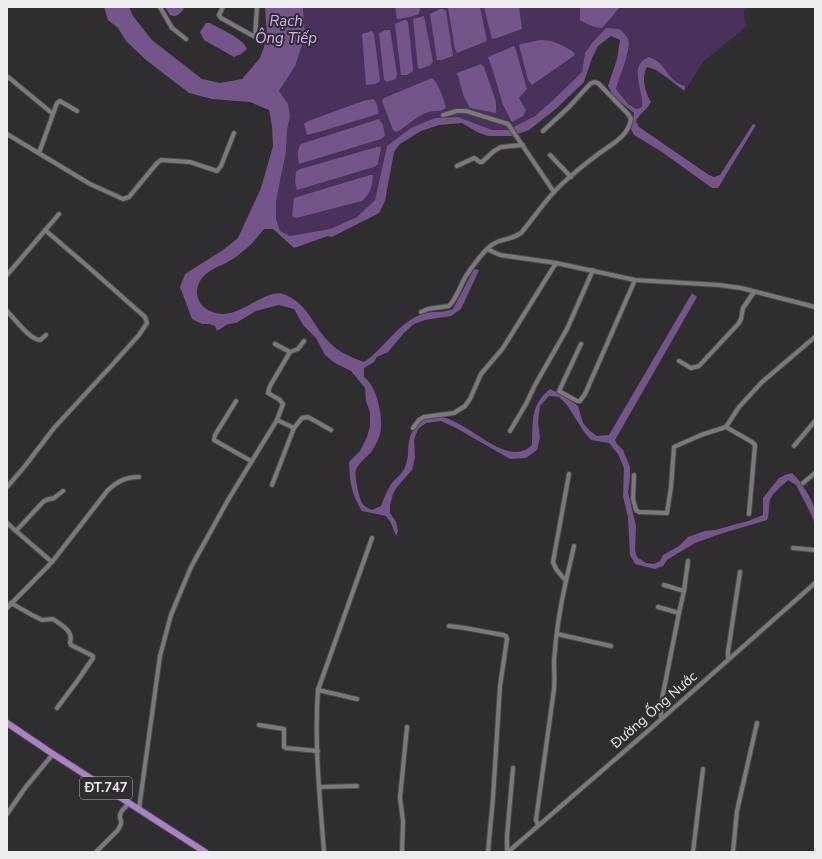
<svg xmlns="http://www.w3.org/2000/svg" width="822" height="859" font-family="'Nunito Sans',sans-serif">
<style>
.green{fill:#4a315c}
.water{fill:#735589}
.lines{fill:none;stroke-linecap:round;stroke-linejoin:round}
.minor-casing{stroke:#4a494b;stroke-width:6}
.primary-casing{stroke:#4a494b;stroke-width:8}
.minor{stroke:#7b797d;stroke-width:4}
.primary{stroke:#a981c5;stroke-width:6}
.labels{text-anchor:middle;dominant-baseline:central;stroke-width:4;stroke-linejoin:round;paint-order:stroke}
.shield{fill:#2f2d30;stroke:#b4b3b5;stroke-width:1}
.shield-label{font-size:13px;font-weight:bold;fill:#edecee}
.street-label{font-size:14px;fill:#edecee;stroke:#2f2d30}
.water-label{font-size:15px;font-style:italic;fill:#dbaefe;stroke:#2f2d30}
</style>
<rect width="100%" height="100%" fill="#2f2d30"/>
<path class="green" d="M303,7H747L744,10V17L747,26L703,62L686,89L685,86C665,80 669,64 649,57L637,75L643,99L642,107L636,109L628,104L616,89L618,77L629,52L620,29L606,28L585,53L582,72L552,101L535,116L508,130H492L458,117L435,118L387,146L375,200L357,217L330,229L290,236L280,231L276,219V201L286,152L287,130L290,117L279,91L285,82L305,36Z"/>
<g class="water">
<path d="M104,7H129L133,16L152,40L202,79L220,83L242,79L260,58L267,38L265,7H303L305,36L295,66L279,91L288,104L290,117L287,130L286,152L276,201V219L280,231L290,236L330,229L357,217L375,200L387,146L411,128L435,118L458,117L492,130H508L535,116L552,101L582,72L585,53L593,42L606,28L620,29C622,32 627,36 628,39C632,51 619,75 616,89L628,104L636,109L642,107C644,89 627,66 649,57C669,64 665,80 685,86V91C673,84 660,69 647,67C641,77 645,93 651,102C647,110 640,113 636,121L639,127L709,175L714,177L720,175L753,124L756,125L718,188H712L662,152L634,135L631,129L634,113L614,97L608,86L617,59L620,40L611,36L598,46L592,58L584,82L557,108L529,130L513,136H488L477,132L462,123L439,125L421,131L400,144L394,152L385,201L379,213L332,237L328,236L294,248L273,229H264C259,235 254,242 248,247C242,253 233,259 226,263C213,269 199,274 197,291C197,297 199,303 204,307C234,331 263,284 286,295C309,306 312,324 328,341C338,352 350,357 364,362C381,351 392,332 409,321C413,318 420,314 426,313C435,311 444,313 453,309L474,269L479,270L461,309L451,316L425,320L414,324L404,333L388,352L377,357L374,362L364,368V377C377,386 384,418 380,434C379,439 375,446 372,451C367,457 359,462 356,470C354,475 359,498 362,503C365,507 368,508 372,510L381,506C384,499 386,492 390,486C394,479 402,475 405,467C411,454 405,440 415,427C447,386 500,477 532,445C533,422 530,405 550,389L564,396L578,406L583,423L590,431L597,436L609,435L692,293L697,297L615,440L617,444L623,450L630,467V479L628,492L636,526L635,550L637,557L646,563L654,564L660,561L663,555L679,546L688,537L705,531L715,530L748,521L763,515V498L779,478L785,475L792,473C801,481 812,499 815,510C816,514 815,519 815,524L811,514L796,485L788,480C782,486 772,493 770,500C768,507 770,513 767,520L723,533L695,543L667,560L663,566L655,569L635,564L630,555L628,517L623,496L624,468L618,454L609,443L591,440L584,432L567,405L559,397L549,396L540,406L538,422L540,438L537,450L526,458L510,459L456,428L441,421L426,423L418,429L414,440L415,457L412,470L397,487L393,494L390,505V513L396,522L398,531L396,536L391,523L386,516L362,511C351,494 350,482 349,462L360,451L367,437L370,426V412L366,401L365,388L351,371L335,363L325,355L316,338L303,325L294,309L279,305L256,311L236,323L228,324L217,331L215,326L209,324H202L192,319L180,287L185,274L223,250L238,238L261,188L273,146L272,126L269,110L250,102L212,99L189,93L146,60L126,41L118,28L108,20Z"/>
<path d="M165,7H185C181,13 177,18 170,15Z"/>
<polygon points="395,7 420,7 419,14 410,17 397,19"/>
<polygon points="450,7 480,7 487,41 457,53 455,49 448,8"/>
<polygon points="484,7 519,7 522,29 497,38 492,39"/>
<path d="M580,7H620L602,28C594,28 587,24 580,20Z"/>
<polygon points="440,9 443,9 446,11 453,56 442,60 437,60 430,14"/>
<polygon points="424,16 433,62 429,66 420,69 418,68 413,19"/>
<polygon points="404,20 406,20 408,22 413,68 413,71 407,75 401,75 395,24"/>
<path d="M206,23H210C220,29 243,38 247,49L241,54L234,57L204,40L200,32Z"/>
<polygon points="386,30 390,30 397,74 396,79 387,82 384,80 379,33"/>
<polygon points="372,31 374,34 380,79 379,82 375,84 366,85 362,34"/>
<path d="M541,40C554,40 563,46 574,52L575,55L532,85L528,80L519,45L521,44Z"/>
<polygon points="514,46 516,50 526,86 527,89 519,98 526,110 523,116 512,122 503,105 494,74 488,57"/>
<polygon points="481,64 484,67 496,102 496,113 470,108 464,97 457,73"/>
<path d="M432,78C439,84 443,98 446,107C442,113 435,110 428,112C418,115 408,125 400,130L396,132L393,130L382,101L384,98Z"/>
<path d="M373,99C377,102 379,109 378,114L319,132L307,135L304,124L308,121L363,101Z"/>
<path d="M379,119L383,125L385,136L381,139L299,164C297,156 297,150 301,144Z"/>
<polygon points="377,147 381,147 378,164 374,167 297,190 295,182 296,172 300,169"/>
<path d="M370,175H373C372,186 371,193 362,201L296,218L292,216L294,198Z"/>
</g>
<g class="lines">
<g class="minor-casing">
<g id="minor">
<polyline points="160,7 172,28 186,39"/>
<polyline points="223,7 219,15 221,18 255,37 257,7"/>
<polyline points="7,76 53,114 39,153"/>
<polyline points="53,114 57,103 60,101 77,111"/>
<polyline points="443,115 457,111 466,111 508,124 554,192"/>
<polyline points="7,134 90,184 123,199 129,197 157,163 161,160 190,162 217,171 221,166 234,133"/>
<polyline points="550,155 571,177"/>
<polyline points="457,166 474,158 480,162 482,162 494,151 501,147 523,145"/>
<polyline points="487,249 500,255 556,263 635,280 719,285 741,288 815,307"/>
<polyline points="7,275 59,214"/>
<path d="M7,311C15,319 29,339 40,340L46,335"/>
<path d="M421,312L428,309L449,306C457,298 460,286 466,276C472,267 479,257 487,249C499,237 508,242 521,233C532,220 542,205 554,192C565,180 587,162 601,152C614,143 628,136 631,119L628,114L598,83L594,82L590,84L569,107L543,131"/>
<polyline points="581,344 559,391 577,401 580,401 585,394 635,280"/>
<polyline points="290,352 298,349 304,341"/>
<polyline points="679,361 691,368 699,366 739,323 741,319 743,308 754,292"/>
<polyline points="236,401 215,435 214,440 251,461"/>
<polyline points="277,420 294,428 302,418 308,417 331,430"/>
<polyline points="726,427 752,442 755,445 749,514"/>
<polyline points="413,428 419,420 424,417 454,413 465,406 470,399 481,374 503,348 556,263"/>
<polyline points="510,431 526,404 535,385 567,329 593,270"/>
<polyline points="794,446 815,421"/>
<polyline points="634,475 633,499 636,510 639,512 667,513 671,487 674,447 701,435 726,427 739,407 762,382 815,337"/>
<polyline points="803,483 815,473"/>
<polyline points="272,485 294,428"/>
<polyline points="7,487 25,466 54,428 112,365 139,335 147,323 145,317 86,265 45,230"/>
<polyline points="7,523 16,531 43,502 46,500 54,498 63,491"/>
<polyline points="16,531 52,562"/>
<polyline points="793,548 815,550"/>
<polyline points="566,581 574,546"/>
<polyline points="664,585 684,591 679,613"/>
<polyline points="684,591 688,561"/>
<path d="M11,603L32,615L42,620L53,619C61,625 74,631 70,642L71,645L93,656V658L78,680L57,708"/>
<polyline points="658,607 679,613 661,704 661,719"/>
<path d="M7,608L52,562L108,490C118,481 126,477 139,477"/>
<polyline points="449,626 465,628 503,635 506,636 507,639 500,686 493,798 488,852"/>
<polyline points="557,634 611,646"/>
<polyline points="728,660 728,652 740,572"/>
<polyline points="318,690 357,699"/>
<polyline points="259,725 284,729 284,747 286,748 318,751"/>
<polyline points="320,787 357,786"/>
<polyline points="139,809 160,656 171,615 191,567 228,500 277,420 283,404 280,400 268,393 270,386 290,352 275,344"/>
<polyline points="7,814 25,788 53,754"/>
<path d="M538,825L536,820L554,689C555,679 554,670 554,661C556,634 560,607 566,581L556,569L553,562L569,474"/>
<path d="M96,852L118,830L121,824V821C117,813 124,809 129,803"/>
<path d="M324,852C320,799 314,744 318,690L372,538"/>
<polyline points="402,852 403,821 400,798 407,727"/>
<polyline points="507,852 507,836 513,768"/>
<polyline points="508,852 649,730 815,583"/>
<polyline points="693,852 703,769"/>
<polyline points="733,852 737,811 757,723"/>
</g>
</g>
<g class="primary-casing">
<polyline id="primary" points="7,723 53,754 205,852"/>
</g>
<use href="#minor" class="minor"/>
<use href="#primary" class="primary"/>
</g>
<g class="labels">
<rect class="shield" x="80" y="777" width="52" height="22" rx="3"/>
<g class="shield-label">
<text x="106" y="788">ĐT.747</text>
</g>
<g class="street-label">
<text transform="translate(654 710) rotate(-41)">Đường Ống Nước</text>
</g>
<g class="water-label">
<text x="286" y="21">Rạch<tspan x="286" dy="17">Ông Tiếp</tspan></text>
</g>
</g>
<rect width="822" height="859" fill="none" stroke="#edecee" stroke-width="16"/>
</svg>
